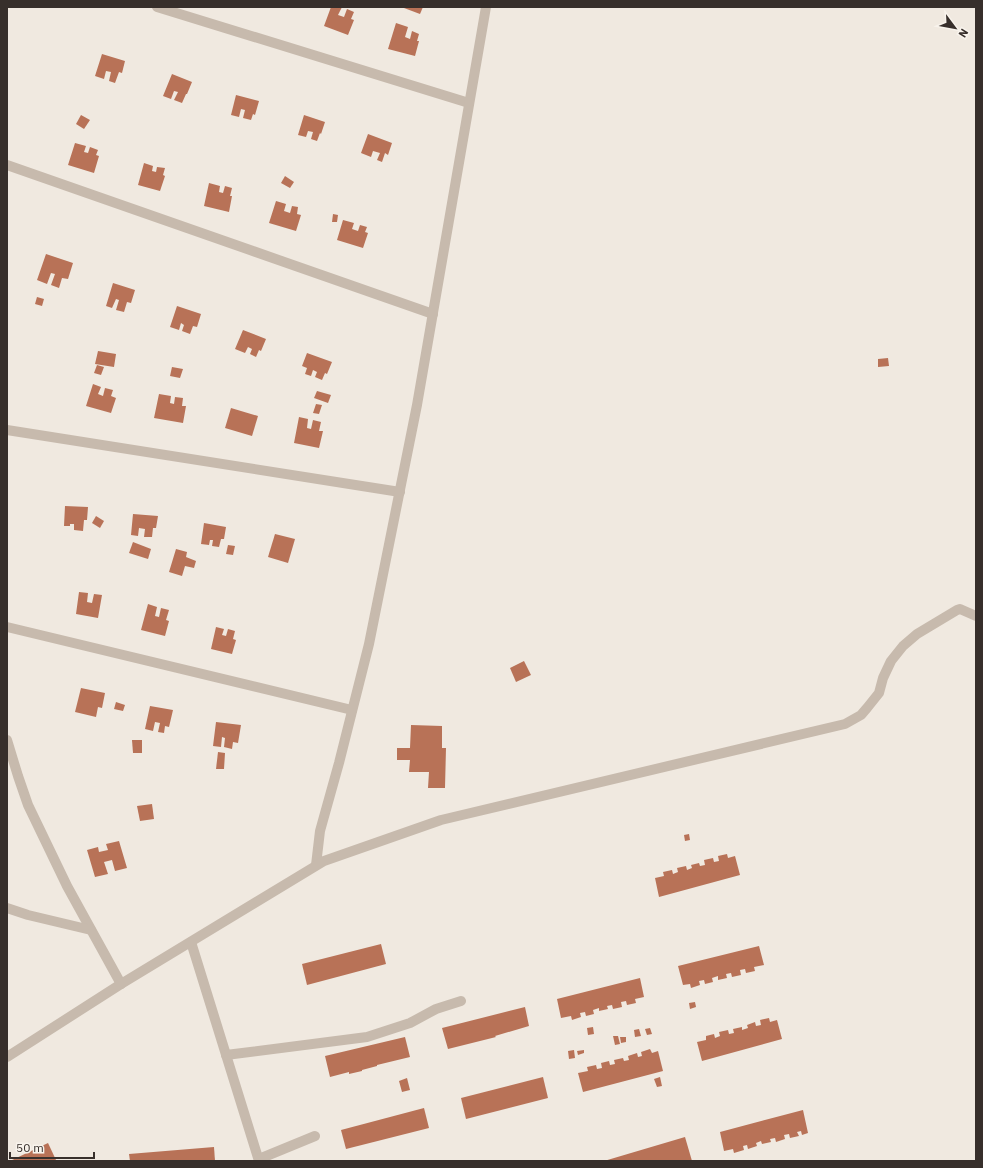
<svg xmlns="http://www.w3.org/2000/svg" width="983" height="1168" font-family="'IBM Plex Sans',sans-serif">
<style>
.building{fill:#b87257}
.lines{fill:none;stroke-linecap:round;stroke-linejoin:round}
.minor{stroke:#c7baad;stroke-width:10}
</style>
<rect width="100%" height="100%" fill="#f0e9e0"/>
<g class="building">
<polygon points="331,7 342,7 338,15 344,17 347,9 354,12 351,19 354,20 348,35 324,26"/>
<polygon points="405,7 423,7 420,14 404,8"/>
<polygon points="396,23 408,27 405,37 410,39 412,31 419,34 417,41 419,41 415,56 388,49"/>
<polygon points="102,54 125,61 122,73 119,72 115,83 109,81 111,72 106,71 104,79 95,76"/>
<polygon points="172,74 192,82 187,94 186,94 182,103 174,100 178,92 174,91 171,99 163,96"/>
<polygon points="236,95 259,101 255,115 253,114 251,120 243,118 245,110 241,109 239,117 231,115"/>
<polygon points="81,115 90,120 84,129 76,124"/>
<polygon points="304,115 325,122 321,134 320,133 317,141 311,139 313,132 308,131 306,137 298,135"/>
<polygon points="368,134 392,143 388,155 385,153 382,162 377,160 380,153 373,151 371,157 361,153"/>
<polygon points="75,143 86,146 84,152 88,153 90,147 98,150 96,155 99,156 94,173 68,165"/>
<polygon points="144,163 153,166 152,171 156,172 157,167 165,168 163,175 165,176 160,191 138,185"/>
<polygon points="285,176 294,182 290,188 281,183"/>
<polygon points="209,183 220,186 219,192 223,193 225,186 232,188 230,196 232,196 229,212 204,206"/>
<polygon points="276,201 286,204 284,211 290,213 292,206 298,207 297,214 301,215 296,231 269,223"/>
<polygon points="333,214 338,215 337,222 332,222"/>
<polygon points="343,220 354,223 352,229 358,231 360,225 367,227 365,232 368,233 363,248 337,240"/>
<polygon points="46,254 73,263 68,279 62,278 59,288 51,285 55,274 51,273 47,284 37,280"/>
<polygon points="113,283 135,290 131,303 127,302 124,312 116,310 119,300 116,299 112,308 106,306"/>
<polygon points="37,297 44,299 42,306 35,304"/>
<polygon points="177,306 201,314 197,327 193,326 190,334 182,331 184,325 181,323 179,330 170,327"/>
<polygon points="243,330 266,339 261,351 259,350 256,357 250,354 252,349 248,347 245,353 235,349"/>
<polygon points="98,351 116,354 114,367 95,364"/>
<polygon points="307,353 332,362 327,374 325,373 322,380 315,377 317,372 313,370 311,376 305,374 307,368 302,366"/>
<polygon points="888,358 889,366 878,367 878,359"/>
<polygon points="97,365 104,367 101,375 94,373"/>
<polygon points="172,367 183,369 180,378 170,376"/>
<polygon points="93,384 101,387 98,394 103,396 105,388 113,390 111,396 116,398 111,413 86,406"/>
<polygon points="317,391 331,395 328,403 314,398"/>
<polygon points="159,394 171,396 170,403 174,404 175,397 183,398 182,406 186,406 183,423 154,418"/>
<polygon points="316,404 322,405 319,414 313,413"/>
<polygon points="231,408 258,416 252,436 225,428"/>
<polygon points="299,417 308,419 307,428 311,429 313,420 321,422 319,431 323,431 319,448 294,443"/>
<polygon points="65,506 88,507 87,520 84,520 83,531 74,530 74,524 70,524 70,526 64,526"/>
<polygon points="133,514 158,516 156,528 153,528 152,537 144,537 145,529 139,528 138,536 131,535"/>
<polygon points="96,516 104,521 100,528 92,523"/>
<polygon points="204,523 226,527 224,539 221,539 219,547 212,546 213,540 210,540 209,545 201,544"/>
<polygon points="275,534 295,539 288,563 268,557"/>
<polygon points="133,542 151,549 148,559 129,553"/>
<polygon points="228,545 235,546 233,555 226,554"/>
<polygon points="176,549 187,552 186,557 196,561 194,568 185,566 182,576 169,572"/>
<polygon points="79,592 88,593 87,602 92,603 94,594 102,595 98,618 76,614"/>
<polygon points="148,604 157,607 155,616 159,617 161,608 169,610 166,620 169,621 165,636 141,630"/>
<polygon points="216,627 224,629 222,635 226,636 228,629 235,631 233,639 236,640 232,654 211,649"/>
<polygon points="524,661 531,675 516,682 510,668"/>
<polygon points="81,688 105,693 102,708 98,707 96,717 75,712"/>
<polygon points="116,702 125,705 123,711 114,709"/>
<polygon points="150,706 173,710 169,727 165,726 164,733 158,732 160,723 155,722 153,731 145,729"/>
<polygon points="216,722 241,725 238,743 233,742 232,749 224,747 225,738 222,737 221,747 213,746"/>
<polygon points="411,725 442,726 442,748 446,748 445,788 428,788 429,772 409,772 410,760 397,760 397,748 410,748"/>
<polygon points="132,740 142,740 142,753 133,753"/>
<polygon points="218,752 225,753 224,769 216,769"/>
<polygon points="152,804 154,819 140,821 137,806"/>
<polygon points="689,834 690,840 685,841 684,835"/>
<polygon points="119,841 127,868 115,871 112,860 104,862 108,874 95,877 87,850 98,847 99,852 108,850 106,844"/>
<polygon points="727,854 728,858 735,856 740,875 659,897 655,878 664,876 663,872 672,870 673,874 678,872 677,868 686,866 687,870 692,868 691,865 699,863 700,866 705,865 704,860 713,858 714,862 719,861 718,856"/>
<polygon points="381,944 386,964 307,985 302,964"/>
<polygon points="759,946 764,965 754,967 755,971 746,973 745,969 740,970 741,975 732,977 731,973 726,974 727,978 718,980 718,976 712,978 713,982 705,984 704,980 699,981 700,985 691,988 690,984 683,985 678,966"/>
<polygon points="640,978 644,997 635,999 636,1003 627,1005 626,1001 621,1002 622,1007 613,1009 612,1005 607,1006 608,1009 599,1011 599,1008 593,1010 594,1014 586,1016 585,1012 580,1013 581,1017 572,1020 571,1016 561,1018 557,999"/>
<polygon points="695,1002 696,1007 690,1009 689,1003"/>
<polygon points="525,1007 529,1026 495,1036 496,1037 448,1049 442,1028"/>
<polygon points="769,1018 770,1022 777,1020 782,1039 702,1061 697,1042 706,1040 706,1036 714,1034 715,1038 720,1036 719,1032 728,1030 729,1034 734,1033 733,1029 742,1027 742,1030 748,1028 747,1025 755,1022 756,1026 761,1025 760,1020"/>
<polygon points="593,1027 594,1034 588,1035 587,1028"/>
<polygon points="650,1028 652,1034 647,1035 645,1029"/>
<polygon points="639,1029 641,1036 635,1037 634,1030"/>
<polygon points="613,1036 618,1036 620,1044 615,1045"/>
<polygon points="405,1037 410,1057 377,1065 377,1066 362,1070 362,1071 349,1074 349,1072 330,1077 325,1056"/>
<polygon points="620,1037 626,1037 626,1042 621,1043"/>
<polygon points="650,1049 652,1053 658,1051 663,1071 583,1092 578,1073 588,1071 587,1067 596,1065 597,1069 602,1068 601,1063 609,1061 610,1065 615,1064 614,1060 623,1058 624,1061 629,1060 628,1056 637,1053 638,1057 642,1056 641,1052"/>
<polygon points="574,1050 575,1058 569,1059 568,1051"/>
<polygon points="584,1050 584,1053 578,1055 577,1051"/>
<polygon points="543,1077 548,1098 466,1119 461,1098"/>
<polygon points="660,1077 662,1086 657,1087 654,1079"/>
<polygon points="407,1078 410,1090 402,1092 399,1081"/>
<polygon points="424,1108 429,1128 346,1149 341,1130"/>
<polygon points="803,1110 808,1133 802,1135 801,1131 797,1132 799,1136 790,1138 789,1134 784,1135 785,1139 776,1142 775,1138 770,1139 771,1142 762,1144 761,1141 756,1143 757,1146 748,1149 747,1145 743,1146 744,1150 734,1153 733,1149 724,1151 720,1132"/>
<polygon points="685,1137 692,1161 604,1161"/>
<polygon points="48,1143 56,1160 53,1161 10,1161"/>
<polygon points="214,1147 215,1161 130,1161 129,1154"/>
</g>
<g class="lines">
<g class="minor">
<polyline points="157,7 469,103"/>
<polyline points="7,165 433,314"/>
<polyline points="7,430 400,492"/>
<polyline points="7,627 352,710"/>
<polyline points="7,740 18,776 28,805 67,886 121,984"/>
<polyline points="316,865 320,831 339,763 369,644 417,405 486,7"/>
<polyline points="7,908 28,915 91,930"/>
<polyline points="191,942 259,1161"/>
<polyline points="226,1055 367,1037 410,1023 436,1009 461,1001"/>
<polyline points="7,1057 121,984 324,861 441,820 845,724 861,715 867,708 879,693 883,678 891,661 903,646 917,634 957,610 960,609 976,616"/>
<polyline points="259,1159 315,1136"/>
</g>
</g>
<rect width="983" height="1168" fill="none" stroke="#372f2b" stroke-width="16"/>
<g transform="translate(955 28) rotate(122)" stroke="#f8f3ec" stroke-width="3" paint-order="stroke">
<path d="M0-3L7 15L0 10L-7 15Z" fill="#372f2b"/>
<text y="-6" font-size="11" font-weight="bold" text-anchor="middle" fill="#372f2b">N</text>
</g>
<path d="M10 1152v6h84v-6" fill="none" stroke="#372f2b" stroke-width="2"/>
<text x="16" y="1152" font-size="12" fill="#372f2b" stroke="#f8f3ec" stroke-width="3" paint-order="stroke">50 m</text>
</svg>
